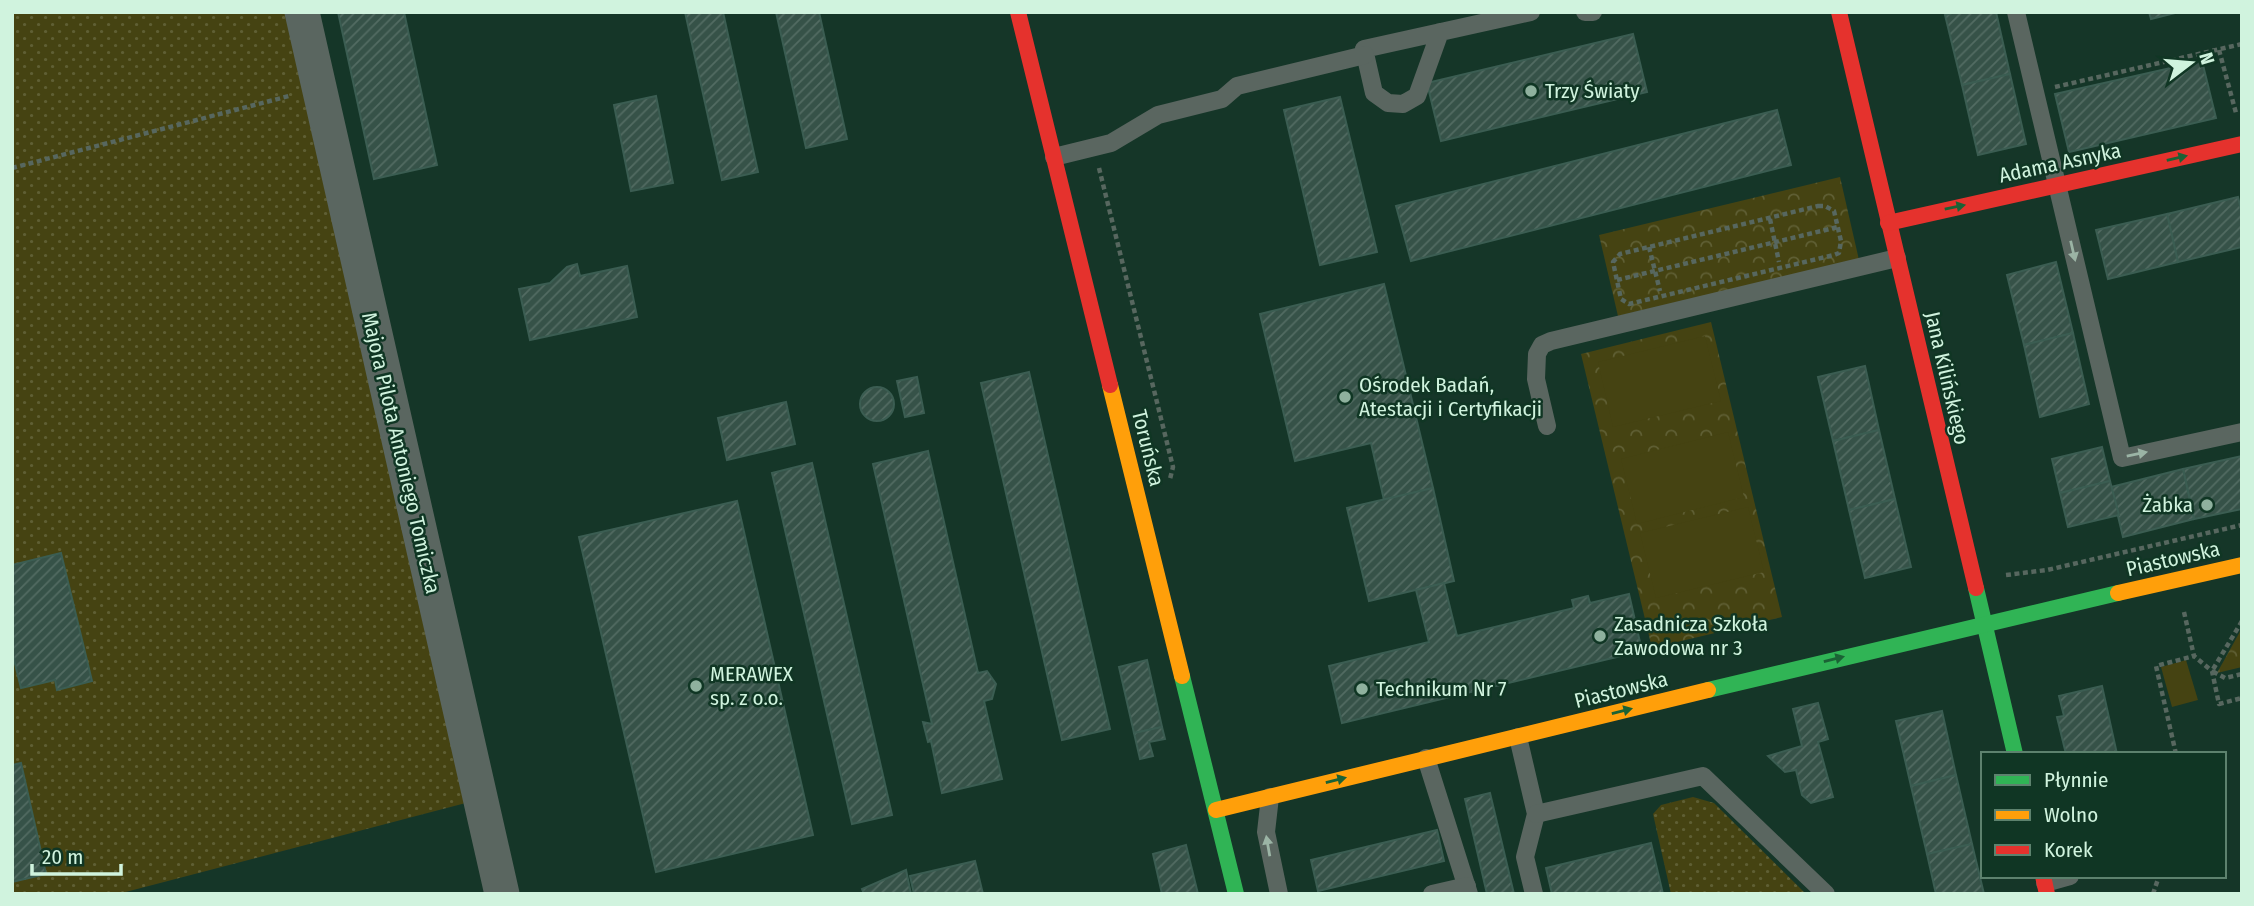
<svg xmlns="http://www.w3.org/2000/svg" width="2254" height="906" font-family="'Fira Sans Condensed',sans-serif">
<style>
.grass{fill:url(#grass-dots)}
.park{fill:url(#park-crowns)}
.pitch{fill:#454312}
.building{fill:url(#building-hatch);stroke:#3b5d52;stroke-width:2}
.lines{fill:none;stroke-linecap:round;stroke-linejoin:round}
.path{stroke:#57675f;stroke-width:4.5;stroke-dasharray:5 3.5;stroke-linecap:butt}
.lane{stroke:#5a6660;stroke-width:18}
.street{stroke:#5a6660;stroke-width:35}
.fast{stroke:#30b455;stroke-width:16}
.slow{stroke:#ff9f0a;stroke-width:16}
.jam{stroke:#e5322d;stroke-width:16}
.oneway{fill:#1b6235}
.oneway2{fill:#9bb4a5}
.poi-dot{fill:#8fb19e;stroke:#103624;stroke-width:2.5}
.labels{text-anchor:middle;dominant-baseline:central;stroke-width:5;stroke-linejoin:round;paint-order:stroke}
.poi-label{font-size:21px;fill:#d0f3de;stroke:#103624;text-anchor:start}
.street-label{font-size:21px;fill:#d0f3de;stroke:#103624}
</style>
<defs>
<pattern id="grass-dots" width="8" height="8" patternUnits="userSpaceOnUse" patternTransform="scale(1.75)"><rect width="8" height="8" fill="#454312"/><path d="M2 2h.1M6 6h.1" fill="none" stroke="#5f5f34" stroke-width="1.8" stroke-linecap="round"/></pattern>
<pattern id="park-crowns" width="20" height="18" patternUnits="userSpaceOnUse" patternTransform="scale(1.75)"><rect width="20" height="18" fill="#454312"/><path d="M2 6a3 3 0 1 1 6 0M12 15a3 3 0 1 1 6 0" fill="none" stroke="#5f5f34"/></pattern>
<pattern id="building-hatch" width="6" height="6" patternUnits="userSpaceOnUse" patternTransform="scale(1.75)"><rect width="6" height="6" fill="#365248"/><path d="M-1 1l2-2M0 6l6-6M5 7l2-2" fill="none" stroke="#526b62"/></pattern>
</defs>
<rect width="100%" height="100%" fill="#153628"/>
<g class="grass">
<polygon points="12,12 302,12 481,799 118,894 12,894"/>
<polygon points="1693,797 1714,803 1806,894 1671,894 1653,814 1661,805"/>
</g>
<g class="park">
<polygon points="1840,177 1859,260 1618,316 1599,235"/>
<polygon points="1711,322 1782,617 1652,648 1581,354"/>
<polygon points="2242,628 2242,667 2217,673"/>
</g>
<g class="pitch">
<polygon points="1705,336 1721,401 1613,427 1598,362"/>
<polygon points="1728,432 1744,497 1637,524 1621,459"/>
<polygon points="1748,507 1764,572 1656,598 1640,533"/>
<polygon points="2186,660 2198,700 2172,707 2161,667"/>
</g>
<g class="building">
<polygon points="338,12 404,12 437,165 374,179"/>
<polygon points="685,12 723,12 758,172 722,180"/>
<polygon points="776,12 819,12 847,139 806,148"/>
<polygon points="1956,12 1996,12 2010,74 1962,85 1945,15"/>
<polygon points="2149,12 2179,12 2151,19"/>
<polygon points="1633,34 1647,92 1441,141 1427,83"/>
<polygon points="2202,61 2216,118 2069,152 2055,94"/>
<polygon points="2010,74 2026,144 1978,155 1962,85"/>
<polygon points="656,96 673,183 631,191 614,105"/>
<polygon points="1340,97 1377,252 1320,265 1284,110"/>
<polygon points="1777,110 1791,165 1411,261 1396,206"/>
<polygon points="2238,197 2242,214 2242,247 2178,262 2167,214"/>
<polygon points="2167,214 2178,262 2108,279 2096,230"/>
<polygon points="2056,262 2073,333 2024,345 2007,275"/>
<polygon points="577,264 580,276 627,266 637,317 530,340 519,289 550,283 567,267"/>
<polygon points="1384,284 1433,488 1384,500 1371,443 1295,461 1260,314"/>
<polygon points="2073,333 2089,404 2040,417 2024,345"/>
<polygon points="1865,366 1879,430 1833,441 1818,377"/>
<polygon points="1029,372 1110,729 1062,740 981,383"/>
<polygon points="917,377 924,413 905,417 897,381"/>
<circle cx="877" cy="404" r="17"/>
<polygon points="786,402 795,444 727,460 718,418"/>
<polygon points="1879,430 1895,499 1849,510 1833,441"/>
<polygon points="2102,447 2110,481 2060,493 2052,459"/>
<polygon points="928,451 978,673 987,671 996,684 992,699 984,701 1002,779 942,793 931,741 928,742 923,722 932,724 873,464"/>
<polygon points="2242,456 2242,509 2194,519 2183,469"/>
<polygon points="812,463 892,815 852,824 772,473"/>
<polygon points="2183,469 2194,519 2123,537 2111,487"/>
<polygon points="2110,481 2119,515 2068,527 2060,493"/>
<polygon points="1433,488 1454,581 1369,601 1347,508"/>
<polygon points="1895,499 1911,567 1865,578 1849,510"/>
<polygon points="737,501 813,835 656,872 579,537"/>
<polygon points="61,553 92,681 57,690 55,680 21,688 12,652 12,565"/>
<polygon points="1444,583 1457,636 1574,608 1572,600 1588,596 1590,603 1629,594 1642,651 1342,723 1329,666 1429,642 1416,590"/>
<polygon points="1147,660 1162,727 1134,733 1119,667"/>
<polygon points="2102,686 2117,754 2066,754 2057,717 2064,716 2059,696"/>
<polygon points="1818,703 1828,739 1818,742 1833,797 1811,803 1802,795 1796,770 1785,772 1768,756 1802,746 1793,709"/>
<polygon points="1942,711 1956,775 1911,786 1896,721"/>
<polygon points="1162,727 1165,739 1149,742 1153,756 1140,759 1134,733"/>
<polygon points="21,763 46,874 12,882 12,765"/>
<polygon points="1956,775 1972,844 1927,854 1911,786"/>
<polygon points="1490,793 1514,894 1487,894 1465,799"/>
<polygon points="1437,830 1444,861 1318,891 1311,860"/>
<polygon points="1651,843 1663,894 1552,894 1546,868"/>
<polygon points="1972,844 1984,894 1936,894 1927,854"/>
<polygon points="1186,845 1198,894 1162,894 1153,854"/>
<polygon points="975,861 983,894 914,894 910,876"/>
<polygon points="906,870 911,894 864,894 862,889"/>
</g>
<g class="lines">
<g class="path">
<polyline points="2219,50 2236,113"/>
<polyline points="2055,87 2242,44"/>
<polyline points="12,168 289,96"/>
<polyline points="1099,168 1173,467 1170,479"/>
<polygon points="1818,206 1825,206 1834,211 1841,241 1839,253 1834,255 1629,304 1621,299 1613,262 1620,254"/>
<polyline points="1770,219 1779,262"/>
<polyline points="1649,247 1660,291"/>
<polyline points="1617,280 1838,227"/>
<polyline points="2006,575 2047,570 2242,525"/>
<polyline points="2184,612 2194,656 2212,671 2219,704 2242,698"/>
<polyline points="2242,621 2212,671 2225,678 2242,674"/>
<polyline points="2176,754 2156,666 2194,656"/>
<polyline points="2153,894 2159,876"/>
</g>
<g class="lane">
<polyline points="1585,12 1593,12"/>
<polyline points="2016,12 2122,458 2242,432"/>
<polyline points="1440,32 1417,96 1403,104 1388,103 1374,93 1364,49 1531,12"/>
<polyline points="1054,157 1111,143 1158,115 1222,99 1237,86 1365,55"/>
<polyline points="1547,426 1536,379 1537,354 1542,345 1551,341 1897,258"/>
<polyline points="1518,737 1536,814 1525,857 1534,894"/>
<polyline points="1426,758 1469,894"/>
<polyline points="1270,797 1266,832 1279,894"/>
<polyline points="1536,814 1703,776 1826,894"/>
<polyline points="2045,883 2070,876"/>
<polyline points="1432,894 1467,886"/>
</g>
<polyline class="street" points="302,12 502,894"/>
<g class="fast">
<polyline points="1976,588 2015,754"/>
<polyline points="1182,676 1236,894"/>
<polyline points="1708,690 2118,593"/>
</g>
<g class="slow">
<polyline points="1110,385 1182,676"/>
<polyline points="2118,593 2242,565"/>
<polyline points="1216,810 1708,690"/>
</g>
<g class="jam">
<polyline points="1018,12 1110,385"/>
<polyline points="1839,12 1976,588"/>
<polyline points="1888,223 2242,144"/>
<polyline points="2043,876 2047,894"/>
</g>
</g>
<defs><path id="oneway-solid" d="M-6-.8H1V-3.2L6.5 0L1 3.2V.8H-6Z" transform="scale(1.75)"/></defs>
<g class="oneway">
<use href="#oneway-solid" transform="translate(2177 158) rotate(-13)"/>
<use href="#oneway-solid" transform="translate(1955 207) rotate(-12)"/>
<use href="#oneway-solid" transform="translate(1834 659) rotate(-14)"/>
<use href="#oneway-solid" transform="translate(1622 711) rotate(-14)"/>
<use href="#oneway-solid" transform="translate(1336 780) rotate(-14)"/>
</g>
<g class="oneway2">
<use href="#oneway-solid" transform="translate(2073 251) rotate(77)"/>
<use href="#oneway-solid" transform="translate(2137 454) rotate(-12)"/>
<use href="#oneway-solid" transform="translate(1268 846) rotate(-100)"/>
</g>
<g class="poi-dot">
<circle cx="1531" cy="91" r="7"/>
<circle cx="1345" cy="397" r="7"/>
<circle cx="2207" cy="505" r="7"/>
<circle cx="1600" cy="636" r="7"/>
<circle cx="696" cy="686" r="7"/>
<circle cx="1362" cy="689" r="7"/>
</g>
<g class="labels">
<g class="poi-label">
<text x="1545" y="91">Trzy Światy</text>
<text x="1359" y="385">Ośrodek Badań,<tspan x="1359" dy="24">Atestacji i Certyfikacji</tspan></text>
<text x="2193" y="505" text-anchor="end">Żabka</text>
<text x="1614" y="624">Zasadnicza Szkoła<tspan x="1614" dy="24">Zawodowa nr 3</tspan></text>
<text x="710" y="674">MERAWEX<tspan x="710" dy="24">sp. z o.o.</tspan></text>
<text x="1376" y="689">Technikum Nr 7</text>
</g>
<g class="street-label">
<text transform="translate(2060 163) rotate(-12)">Adama Asnyka</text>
<text transform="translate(1947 378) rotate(77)">Jana Kilińskiego</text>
<text transform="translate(1148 448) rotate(76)">Toruńska</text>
<text transform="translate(401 453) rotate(77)">Majora Pilota Antoniego Tomiczka</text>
<text transform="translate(2173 559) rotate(-13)">Piastowska</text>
<text transform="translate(1621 690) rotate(-14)">Piastowska</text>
</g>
</g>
<rect width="2254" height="906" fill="none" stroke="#d0f3de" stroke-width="28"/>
<rect x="1981" y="752" width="245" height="126" fill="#103624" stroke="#5d826e" stroke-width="2"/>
<rect x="1995" y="775" width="35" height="10" fill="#30b455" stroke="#5d826e" stroke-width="2"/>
<text x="2044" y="787" font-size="21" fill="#d0f3de">Płynnie</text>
<rect x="1995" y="810" width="35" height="10" fill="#ff9f0a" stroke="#5d826e" stroke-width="2"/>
<text x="2044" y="822" font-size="21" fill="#d0f3de">Wolno</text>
<rect x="1995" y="845" width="35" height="10" fill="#e5322d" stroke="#5d826e" stroke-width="2"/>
<text x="2044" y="857" font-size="21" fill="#d0f3de">Korek</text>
<g transform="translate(2191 63) rotate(74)" stroke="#103624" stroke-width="5" paint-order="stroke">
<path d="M0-5L12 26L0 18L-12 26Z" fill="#d0f3de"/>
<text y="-10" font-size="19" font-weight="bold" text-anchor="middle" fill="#d0f3de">N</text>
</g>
<path d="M32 864v10h89v-10" fill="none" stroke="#d0f3de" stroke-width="3.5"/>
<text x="42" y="864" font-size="21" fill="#d0f3de" stroke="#103624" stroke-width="5" paint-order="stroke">20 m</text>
</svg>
